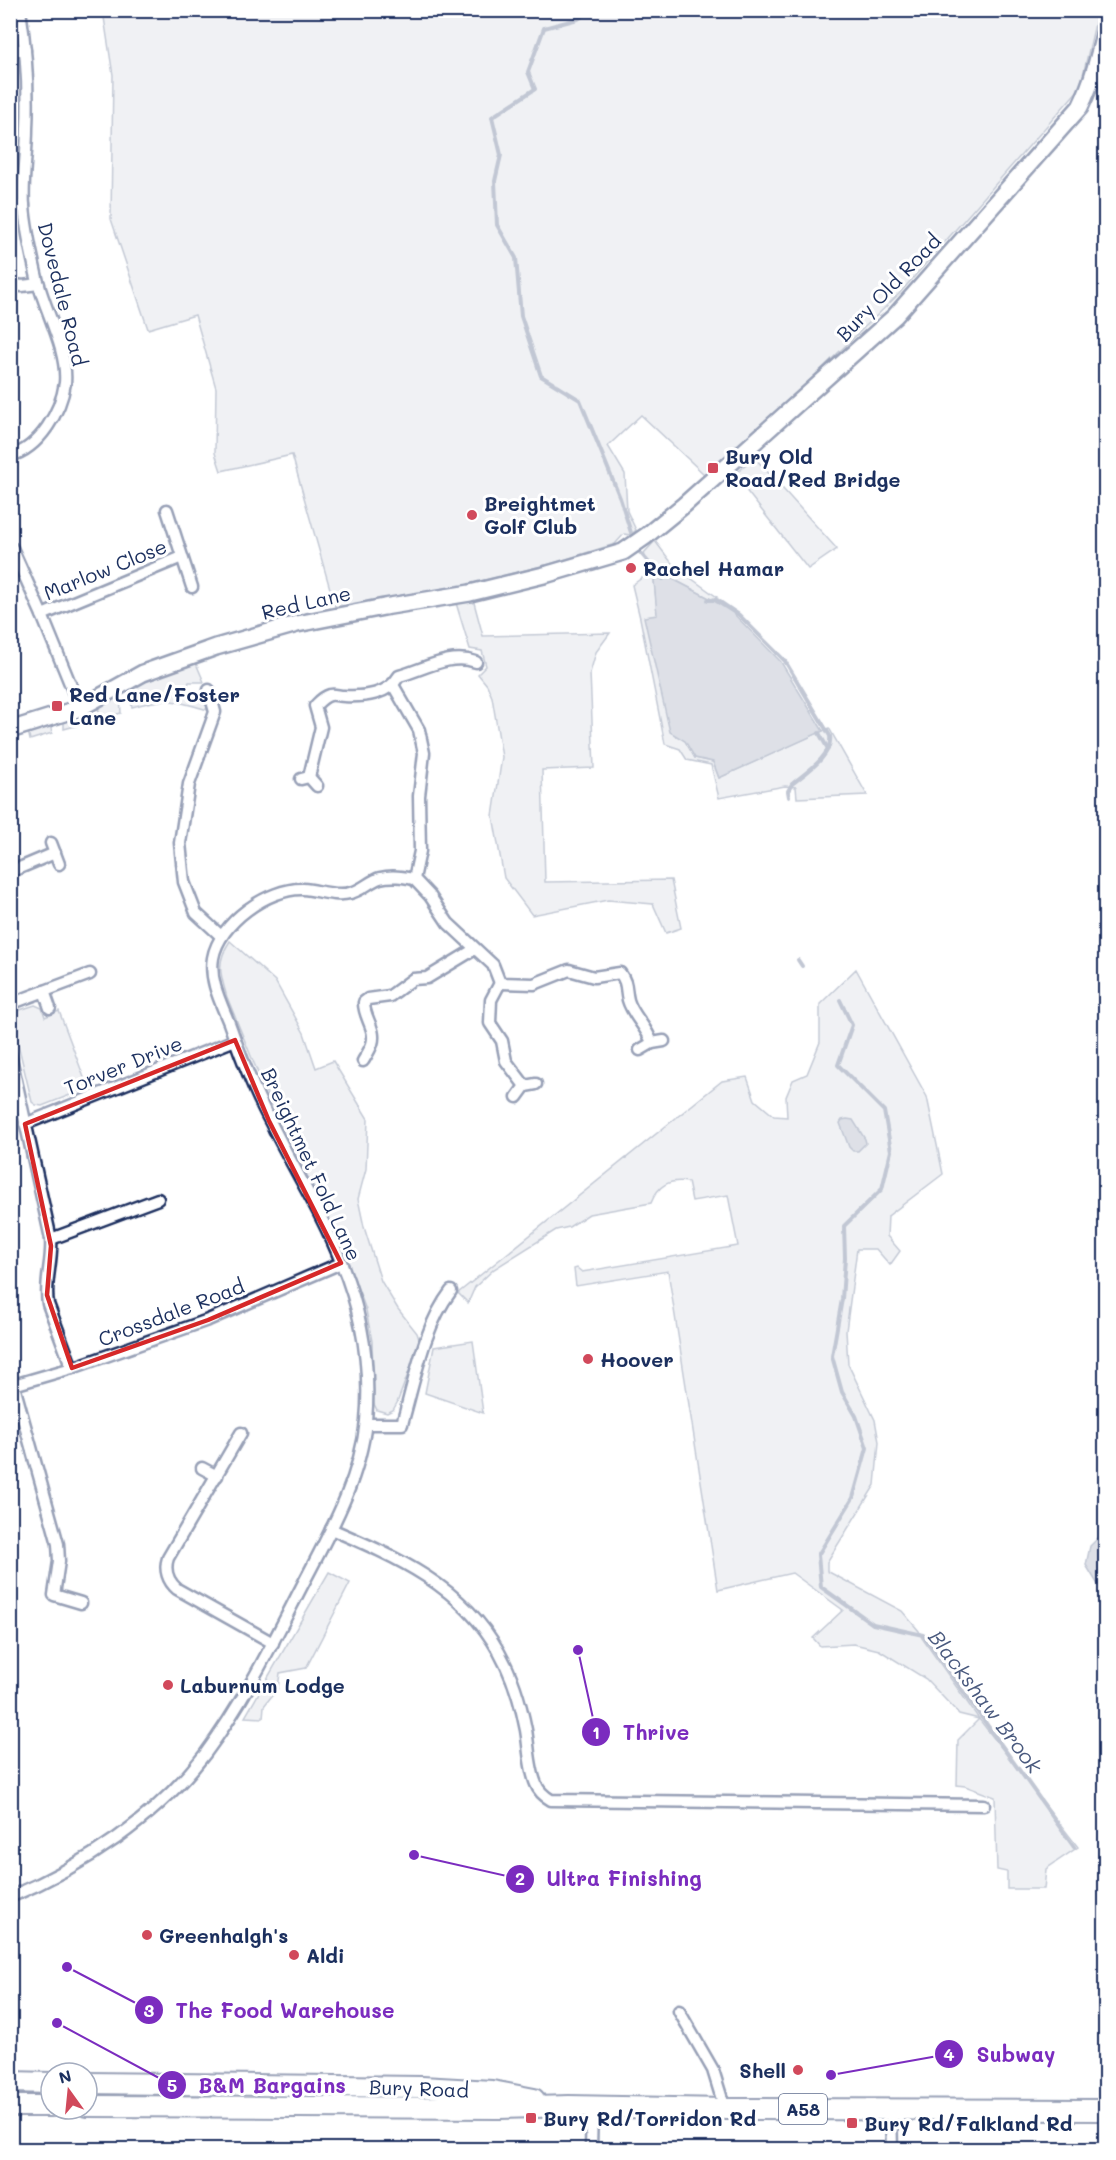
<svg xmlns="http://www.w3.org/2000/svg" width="1116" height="2160" font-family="Mali,sans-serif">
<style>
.green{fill:#dee1e7;stroke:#7c88a2;stroke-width:1.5}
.water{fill:#b5bbca;stroke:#77839f;stroke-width:1.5}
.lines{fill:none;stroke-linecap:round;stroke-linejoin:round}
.stream{stroke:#77839f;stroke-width:4}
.street-casing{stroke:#1b2f5e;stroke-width:15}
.secondary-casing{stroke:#1b2f5e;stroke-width:20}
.highway-casing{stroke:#1b2f5e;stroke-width:24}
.street{stroke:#fff;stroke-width:10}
.secondary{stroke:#fff;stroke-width:15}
.highway{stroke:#fff;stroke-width:20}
.marked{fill:none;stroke:#d62828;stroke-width:4.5;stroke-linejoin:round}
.poi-dot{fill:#d1495b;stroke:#fff;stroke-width:2}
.labels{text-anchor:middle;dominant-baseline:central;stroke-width:6;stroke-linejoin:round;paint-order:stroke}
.shield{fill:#fff;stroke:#5f6d8e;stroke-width:1.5}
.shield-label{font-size:18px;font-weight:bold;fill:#1b2f5e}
.street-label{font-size:20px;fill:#1b2f5e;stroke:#fff}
.poi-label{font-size:20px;font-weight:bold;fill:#1b2f5e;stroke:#fff;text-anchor:start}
.water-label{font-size:21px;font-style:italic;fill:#49597e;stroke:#fff}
.leader{fill:none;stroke:#7b2cbf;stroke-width:2}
.callout-dot{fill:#7b2cbf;stroke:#fff;stroke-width:2}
.mark-label{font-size:18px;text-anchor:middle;font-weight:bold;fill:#fff}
.callout-label{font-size:21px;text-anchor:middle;font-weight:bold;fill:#7b2cbf;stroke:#fff;stroke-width:6;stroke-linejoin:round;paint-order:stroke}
</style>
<rect width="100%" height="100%" fill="#fff"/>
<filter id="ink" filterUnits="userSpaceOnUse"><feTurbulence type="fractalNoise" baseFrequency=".0167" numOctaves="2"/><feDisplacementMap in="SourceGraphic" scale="12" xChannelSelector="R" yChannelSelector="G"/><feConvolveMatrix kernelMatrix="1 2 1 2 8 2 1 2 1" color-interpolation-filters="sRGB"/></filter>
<g filter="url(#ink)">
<g class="green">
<polygon points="103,11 1098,11 1080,88 899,294 745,443 704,474 641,415 608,446 625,474 627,511 636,530 631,535 624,534 615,544 550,564 453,588 336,610 292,455 221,471 215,453 216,388 195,315 148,329 111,219 113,75"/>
<polygon points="755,458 837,549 808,569 734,475"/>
<polygon points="655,541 674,566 717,597 711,599 663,574 654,581 658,616 645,617 685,740 695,758 713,762 719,778 829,728 867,795 797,798 796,787 785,786 719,798 711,765 687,760 680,749 665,744 640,618 632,585 649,573 644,553"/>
<polygon points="473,599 483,636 610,633 596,652 590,673 594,768 542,770 545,882 671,880 681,928 666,933 653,904 608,900 532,915 504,878 493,816 502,757 492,697 487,685 478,674 486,666 482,651 470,649 456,603"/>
<path d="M195,661L204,682H189L185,693C194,697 206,699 208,710C171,700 170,696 132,707L128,688Z"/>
<polygon points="117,693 120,695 121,713 101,719 97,704"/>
<polygon points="85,710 90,722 64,729 64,723 73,719 72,717"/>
<polygon points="50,724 52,733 30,740 28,731"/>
<path d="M230,941L275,981L304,1033L316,1068L333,1061L368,1119L366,1169L358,1199L364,1227L381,1281L398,1309L417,1333L420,1342L397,1403L393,1410L387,1413L377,1410L374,1404L372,1341L366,1310L354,1278L323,1203L282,1132L227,997C220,974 216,962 230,941Z"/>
<path d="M856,969L927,1097L943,1174L888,1216L887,1236L900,1251L890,1265L876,1249H857L846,1331L848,1364L875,1420L879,1442L875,1485L827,1562V1571L902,1611L919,1631L922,1638L979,1719L1078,1847L1046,1869L1044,1889H1007V1872L997,1870L995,1797L965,1786L957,1785L958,1740L979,1719L959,1714L926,1679L879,1650L854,1644L820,1646L813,1638L843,1610L792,1573L718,1590L668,1271L576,1286L574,1269L577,1268L582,1272L738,1246L728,1195L692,1201L688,1182C669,1179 658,1185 651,1203L589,1214L569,1227L556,1230L494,1269L475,1287L468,1303L458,1293L722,1081L747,1077L755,1100L774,1116L787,1117L786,1097L793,1080L807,1074L820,1042V1004Z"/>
<polygon points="35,1005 42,1008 45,1017 59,1011 88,1088 42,1106 36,1105 32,1102 12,1019 17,1011"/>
<polygon points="473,1341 483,1413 425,1393 434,1347"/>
<polygon points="329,1572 350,1583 306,1668 280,1673 278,1688 264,1706 263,1718 245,1717"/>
</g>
<g class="water">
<polygon points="663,574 711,599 733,613 781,662 823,731 719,778 713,762 695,758 685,741 670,732 644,617 657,615 654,580"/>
<polygon points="847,1119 853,1120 865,1139 866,1143 858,1151 853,1151 849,1147 840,1123 842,1120"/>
<polygon points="1105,1531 1105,1591 1097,1583 1086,1565 1090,1546"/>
</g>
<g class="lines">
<g class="stream">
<polyline points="591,10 578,19 544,28 528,72 535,89 492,117 501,155 495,181 497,225 516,258 521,316 541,376 580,400 620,498 633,539"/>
<polyline points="637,549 663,579"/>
<path d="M708,600H717L739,615L785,661L830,736C833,756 805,773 792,784L788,791L789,797"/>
<polyline points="819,733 828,749"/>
<polyline points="798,960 802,966"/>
<polyline points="840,1000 852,1025 838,1065 884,1111 891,1151 882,1189 844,1226 845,1258 842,1299 832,1356 842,1392 856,1416 867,1448 853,1498 818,1555 821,1587 873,1624 923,1635 1074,1847"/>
</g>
<g class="street-casing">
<g id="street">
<polyline points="10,50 25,50"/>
<polyline points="10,209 24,205"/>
<polyline points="10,284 22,286 39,284"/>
<path d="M10,456C40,448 61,411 65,383C68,351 46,313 38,282C32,257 26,231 24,206C22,181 27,154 27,129C29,89 26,49 20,10"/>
<polyline points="167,510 192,587"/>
<polyline points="12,548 42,615 80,708"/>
<polyline points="42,615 182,557"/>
<path d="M393,685L419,730L424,753L419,796L420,851L414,879L430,896L448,923L493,965L500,983L534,984L569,970L594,977L620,973C628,984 625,988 628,1000C632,1015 647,1027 652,1043"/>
<polyline points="209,690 215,712 189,784 180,843 184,882 196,913 221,936"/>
<path d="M309,777L321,727L315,706C320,701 323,697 330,695C335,694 339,696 344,696C365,697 388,695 399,676C425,669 449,653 476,662"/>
<polyline points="301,779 309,777 317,786"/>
<polyline points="51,843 59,864"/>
<polyline points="10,872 55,853"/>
<polyline points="500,983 491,1000 490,1023 502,1041 506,1061 525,1086"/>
<polyline points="44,991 50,1008"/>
<polyline points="10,1004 90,974"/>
<polyline points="640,1050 652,1043 664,1041"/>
<path d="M10,1053L51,1239C53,1261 44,1282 48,1304L72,1368"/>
<path d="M363,1061C366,1056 370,1050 372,1044C377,1029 363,1017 364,1002L368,999L390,996L413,979L427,978L475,949"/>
<polyline points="517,1097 525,1086 536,1084"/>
<polyline points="25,1124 235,1040"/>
<polyline points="51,1239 158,1199"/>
<polyline points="10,1386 72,1368 208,1320 341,1263"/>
<polyline points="14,1386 58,1544 59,1561 54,1595 81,1603"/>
<path d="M366,1424H402C415,1380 423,1328 451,1291"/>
<path d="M241,1433L168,1558C164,1570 168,1581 177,1589L273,1643"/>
<polyline points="202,1468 217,1476"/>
<path d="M331,1529C396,1557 463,1586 499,1652C512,1675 521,1704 526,1730C529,1747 529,1768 536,1784C539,1792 544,1796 551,1800L984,1805"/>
<path d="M10,1897C84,1866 156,1818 205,1754C244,1702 273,1642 303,1584C330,1532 360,1480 366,1421C371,1366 362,1313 341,1262C322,1213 294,1170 271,1123C254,1092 241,1057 229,1023C221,1003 209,980 213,958C219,923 268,888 303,889C318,890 335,897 350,893C361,891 370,881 380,878C392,875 403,877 414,879"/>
<polyline points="679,2011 713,2070 725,2109"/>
<polyline points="891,2109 892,2150"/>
<polyline points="591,2150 592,2107"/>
</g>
</g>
<g class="secondary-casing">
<path id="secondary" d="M10,730L80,708L143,673L216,647L297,624L384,607L470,593L548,574L623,552L646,536L684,505L895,316L1080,107C1093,81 1099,55 1106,26"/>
</g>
<g class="highway-casing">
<g id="highway">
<polyline points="10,2082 51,2083"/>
<polyline points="87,2083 422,2087 492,2091 534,2099"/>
<polyline points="10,2106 51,2106"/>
<polyline points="87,2106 499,2108 569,2106 725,2109 1106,2110"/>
</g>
</g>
<use href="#street" class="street"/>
<use href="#secondary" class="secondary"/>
<use href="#highway" class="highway"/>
</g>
</g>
<path d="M0 0H1116V2160H0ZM235,1040L269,1121L341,1263L208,1320L72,1368L47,1295L51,1246L25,1124Z" fill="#fff" fill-opacity=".55" fill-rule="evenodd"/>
<path class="marked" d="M235,1040L269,1121L341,1263L208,1320L72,1368L47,1295L51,1246L25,1124Z"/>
<g class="poi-dot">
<rect x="707" y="462" width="12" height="12" rx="3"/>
<circle cx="472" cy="515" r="6"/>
<circle cx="631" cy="568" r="6"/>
<rect x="51" y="700" width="12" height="12" rx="3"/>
<circle cx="588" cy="1359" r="6"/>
<circle cx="168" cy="1685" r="6"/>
<circle cx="147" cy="1935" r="6"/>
<circle cx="294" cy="1955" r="6"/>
<circle cx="798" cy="2070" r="6"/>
<rect x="525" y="2112" width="12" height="12" rx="3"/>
<rect x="846" y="2117" width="12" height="12" rx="3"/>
</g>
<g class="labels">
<rect class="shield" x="779" y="2094" width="48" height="30" rx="4.5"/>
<g class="shield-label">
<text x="803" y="2109">A58</text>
</g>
<g class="street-label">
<text transform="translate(888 287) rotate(-46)">Bury Old Road</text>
<text transform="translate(63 294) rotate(76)">Dovedale Road</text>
<text transform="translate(105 569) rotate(-22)">Marlow Close</text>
<text transform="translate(306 602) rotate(-13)">Red Lane</text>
<text transform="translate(123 1065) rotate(-22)">Torver Drive</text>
<text transform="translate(312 1164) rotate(65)">Breightmet Fold Lane</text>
<text transform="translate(171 1312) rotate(-21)">Crossdale Road</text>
<text transform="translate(419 2088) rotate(2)">Bury Road</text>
</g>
<g class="poi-label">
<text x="725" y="456">Bury Old<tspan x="725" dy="23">Road/Red Bridge</tspan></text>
<text x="484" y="503">Breightmet<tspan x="484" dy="23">Golf Club</tspan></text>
<text x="643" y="568">Rachel Hamar</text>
<text x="69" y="694">Red Lane/Foster<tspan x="69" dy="23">Lane</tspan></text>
<text x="600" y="1359">Hoover</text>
<text x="180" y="1685">Laburnum Lodge</text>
<text x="159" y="1935">Greenhalgh's</text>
<text x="306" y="1955">Aldi</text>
<text x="786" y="2070" text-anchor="end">Shell</text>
<text x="543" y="2118">Bury Rd/Torridon Rd</text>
<text x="864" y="2123">Bury Rd/Falkland Rd</text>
</g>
<g class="water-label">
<text transform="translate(986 1701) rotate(53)">Blackshaw Brook</text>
</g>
</g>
<path class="leader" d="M578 1650L596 1732M414 1855L520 1879M67 1967L149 2010M831 2075L949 2054M57 2023L172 2085"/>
<g class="callout-dot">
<circle cx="578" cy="1650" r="6"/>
<circle cx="414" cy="1855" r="6"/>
<circle cx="67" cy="1967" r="6"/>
<circle cx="831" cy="2075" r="6"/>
<circle cx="57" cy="2023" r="6"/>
<circle cx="596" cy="1732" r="15"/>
<circle cx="520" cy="1879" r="15"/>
<circle cx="149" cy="2010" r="15"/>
<circle cx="949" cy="2054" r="15"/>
<circle cx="172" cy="2085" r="15"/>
</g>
<g class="mark-label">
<text x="596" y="1739">1</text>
<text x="520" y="1885">2</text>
<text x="149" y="2017">3</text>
<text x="949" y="2061">4</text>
<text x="172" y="2092">5</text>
</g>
<g class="callout-label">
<text x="656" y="1740">Thrive</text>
<text x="624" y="1886">Ultra Finishing</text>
<text x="285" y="2018">The Food Warehouse</text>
<text x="1016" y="2062">Subway</text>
<text x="272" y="2093">B&amp;M Bargains</text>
</g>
<rect width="1116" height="2160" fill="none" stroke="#fff" stroke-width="36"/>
<rect x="18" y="18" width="1080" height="2124" fill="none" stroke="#1b2f5e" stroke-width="2" filter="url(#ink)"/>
<g transform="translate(69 2091) rotate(345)"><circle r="28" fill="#ffffff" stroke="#a4acbf" stroke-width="1.5"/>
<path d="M0-4.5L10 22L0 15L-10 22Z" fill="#d1495b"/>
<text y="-9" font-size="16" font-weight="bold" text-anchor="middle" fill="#1b2f5e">N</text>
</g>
</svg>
